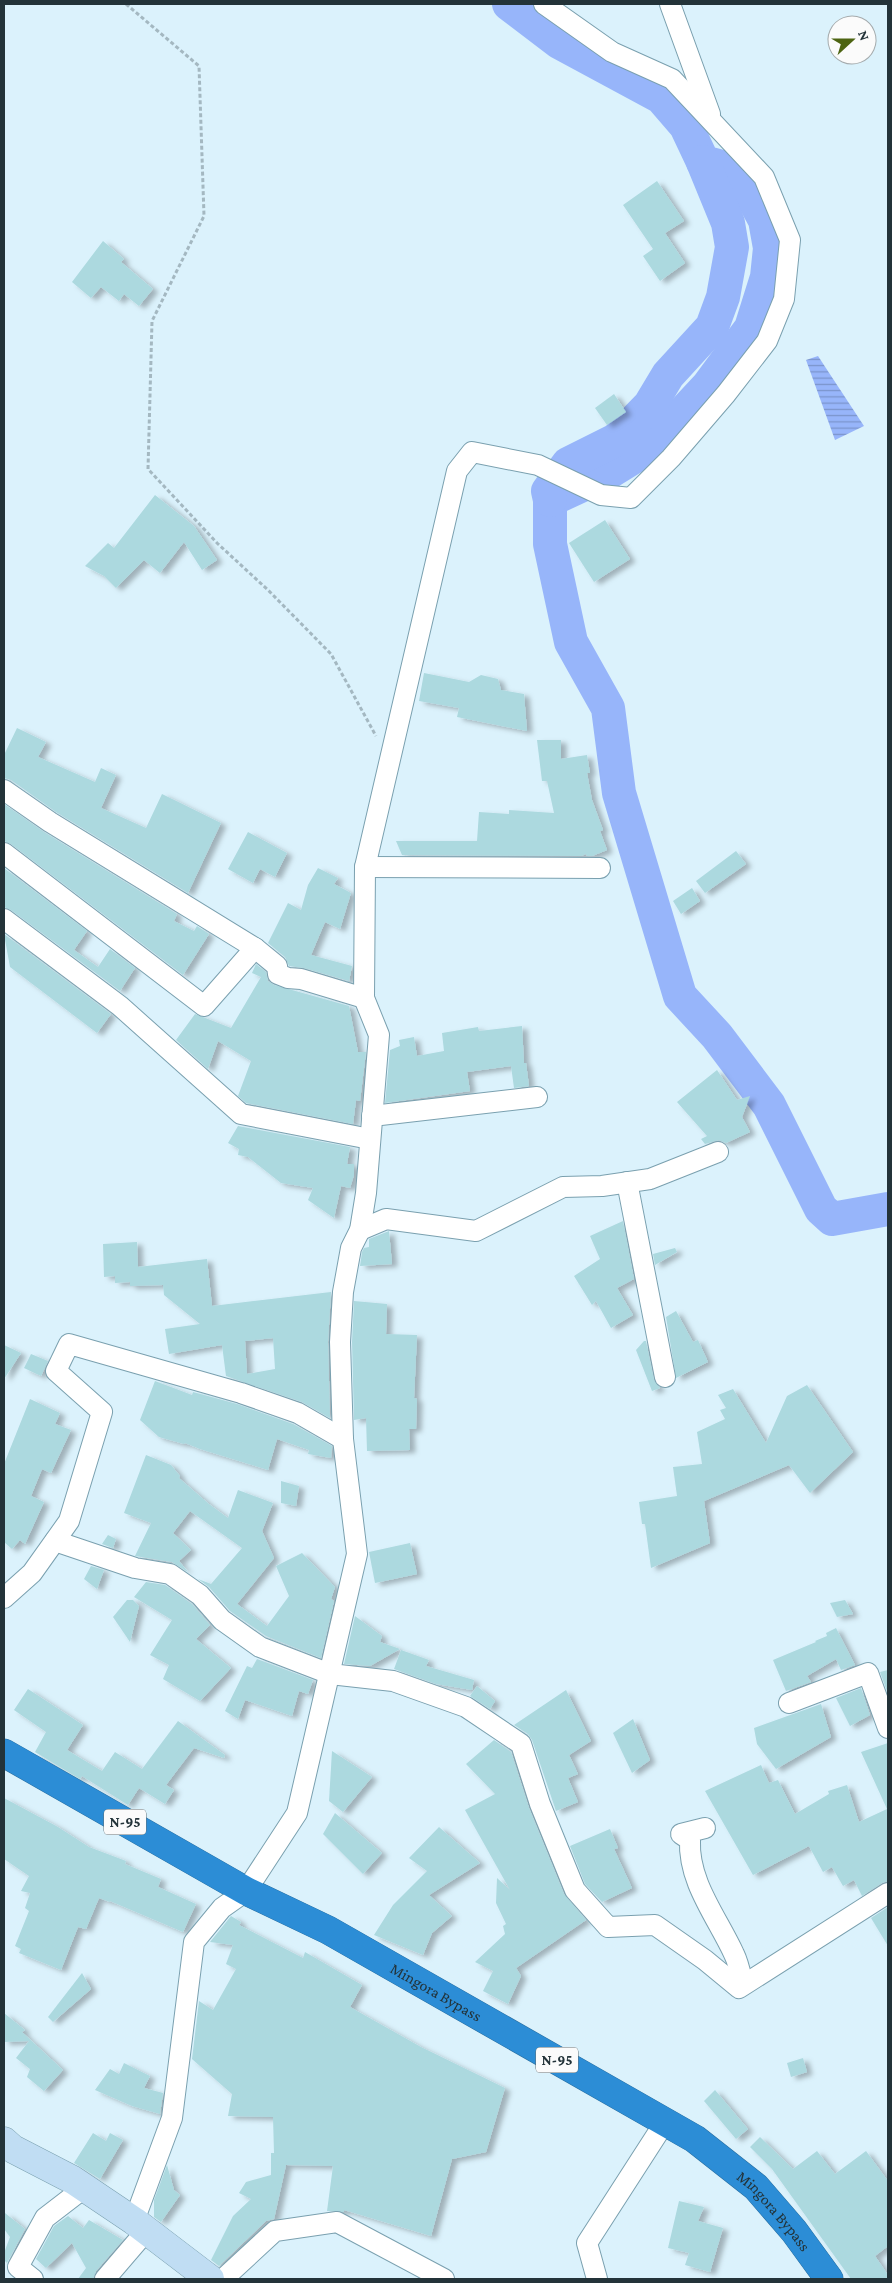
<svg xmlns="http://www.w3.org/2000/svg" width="892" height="2283" font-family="'Crimson Pro',serif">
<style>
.water{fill:url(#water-rules)}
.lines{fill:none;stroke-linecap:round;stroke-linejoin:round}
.river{stroke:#97b5fa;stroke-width:34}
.building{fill:#acd9df;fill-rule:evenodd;filter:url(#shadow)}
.street-casing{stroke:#7aa0af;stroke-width:22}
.secondary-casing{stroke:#7aa0af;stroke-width:29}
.highway-casing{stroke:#296e9f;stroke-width:29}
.path{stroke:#a4b8c1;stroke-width:3;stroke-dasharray:4 2.5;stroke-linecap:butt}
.street{stroke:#fff;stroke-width:20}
.secondary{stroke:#c0ddf3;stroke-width:28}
.highway{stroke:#2c8dd6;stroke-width:28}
.labels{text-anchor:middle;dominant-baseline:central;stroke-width:4;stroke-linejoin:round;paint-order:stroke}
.shield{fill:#fbfbfb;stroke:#646f73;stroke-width:1}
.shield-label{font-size:15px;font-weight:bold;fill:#233339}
.street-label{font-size:16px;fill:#233339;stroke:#fbfbfb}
</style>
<defs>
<pattern id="water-rules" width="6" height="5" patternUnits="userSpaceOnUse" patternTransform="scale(1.25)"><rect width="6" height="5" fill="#97b5fa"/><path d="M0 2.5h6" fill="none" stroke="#7b94cb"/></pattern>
<filter id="shadow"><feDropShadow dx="5.5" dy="3" stdDeviation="2.5" flood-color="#0004"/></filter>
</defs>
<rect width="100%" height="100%" fill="#dbf2fc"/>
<polygon class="water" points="818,356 864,426 835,440 806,360"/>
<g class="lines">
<g class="river">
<polyline points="509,4 559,42 661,97 686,126 703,162 729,169 747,187 765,220 770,248 767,277 751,328 708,386 653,445 606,474 550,500 550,544 571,642 608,708 619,793 680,996 717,1036 769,1105 821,1209 832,1219 888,1209"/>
<polyline points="550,500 548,491 568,464 616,440 650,405 668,375 712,327 723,297 732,247 728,223 703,162"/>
</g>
</g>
<g class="building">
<polygon points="657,181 684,221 665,233 685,263 660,281 643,256 653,249 623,205"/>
<polygon points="103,241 124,259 121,262 153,289 139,306 124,294 119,301 101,287 91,298 72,282"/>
<polygon points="614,394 626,412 607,425 595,408"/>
<polygon points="155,495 194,526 217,560 202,570 184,542 160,573 144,560 116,588 104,576 85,566 108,543 114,548"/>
<polygon points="605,520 630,559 594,582 569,543"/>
<polygon points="424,673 469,682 481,675 498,679 501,690 524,694 527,731 457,717 459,708 419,701"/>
<polygon points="17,728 46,742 38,757 95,782 101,768 116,775 101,808 146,828 162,794 221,823 188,893 56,812 11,780 4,778 4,755"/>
<polygon points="537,740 561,740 561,759 587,755 590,773 587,773 592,800 603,830 600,831 607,850 592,856 587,856 586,854 581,856 402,855 396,841 477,841 479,812 509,814 509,810 554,813 547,781 542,781"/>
<polygon points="4,804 44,832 177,914 174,921 194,931 197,926 209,934 183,975 11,844 4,841"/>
<polygon points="248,832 287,853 275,877 260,869 253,883 228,869"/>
<polygon points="736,851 746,864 705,893 696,881"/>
<polygon points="4,868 87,931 74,950 98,967 110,949 135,968 120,991 11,910 4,907"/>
<polygon points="318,868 338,878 334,884 351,893 340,929 325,922 311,955 352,966 349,981 304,968 289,966 285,957 268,943 288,903 301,910 308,885"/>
<polygon points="692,888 700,901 681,914 673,901"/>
<polygon points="4,934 111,1014 97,1033 10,967"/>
<polygon points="256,964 266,972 268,981 274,985 349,1006 358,1052 366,1052 360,1101 356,1100 353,1124 246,1103 238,1096 251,1061 218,1041 208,1069 176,1040 195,1014 231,1028 261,977 252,973"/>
<polygon points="522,1026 524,1063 526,1063 529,1086 514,1088 511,1066 467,1072 470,1091 385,1103 390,1050 400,1046 399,1040 414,1037 417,1056 444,1051 442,1033 478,1027 479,1031"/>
<polygon points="717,1070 737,1100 750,1096 742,1117 750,1132 726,1143 719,1140 705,1144 701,1139 707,1136 677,1102"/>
<polygon points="238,1126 350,1147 347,1164 354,1164 354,1175 350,1188 341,1186 334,1218 308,1200 313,1188 281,1183 248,1157 238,1155 239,1149 228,1143"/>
<polygon points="623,1221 634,1279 617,1288 633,1315 611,1328 596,1301 592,1305 574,1276 600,1259 590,1236"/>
<polygon points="389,1231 392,1264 360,1266 362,1252 364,1248 369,1247 369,1239"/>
<path d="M137,1242L138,1267L207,1259L212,1306L331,1292L328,1342L330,1418L302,1402L226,1376L222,1345L169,1354L165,1329L200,1324L164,1295L163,1285L130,1286V1282L115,1283V1276L104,1277L103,1244ZM273,1338L275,1369L247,1374L245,1341Z"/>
<polygon points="675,1248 677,1252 655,1265 653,1254"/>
<polygon points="354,1301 387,1304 386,1334 417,1335 414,1398 417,1399 416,1429 409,1429 410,1450 367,1451 366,1418 354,1420 352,1342"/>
<polygon points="676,1311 693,1342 698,1340 708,1362 676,1378 666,1317"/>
<polygon points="644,1341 646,1341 654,1380 660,1388 652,1391 636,1350"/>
<polygon points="4,1345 21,1353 4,1379"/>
<polygon points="31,1354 48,1361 41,1376 24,1368"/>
<polygon points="155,1381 192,1395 193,1392 237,1404 293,1424 332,1446 331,1458 308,1454 309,1450 277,1439 268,1470 200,1449 185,1443 184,1444 159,1437 140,1420"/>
<polygon points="807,1385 853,1452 810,1493 789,1465 704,1501 710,1543 651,1568 645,1524 642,1524 639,1502 677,1496 673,1467 702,1464 697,1432 725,1419 720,1410 726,1408 718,1395 733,1389 766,1443 787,1396"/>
<polygon points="30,1399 60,1413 55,1424 71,1430 51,1473 42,1469 31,1496 44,1502 25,1544 20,1540 12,1549 4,1542 4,1464"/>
<polygon points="146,1455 171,1465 180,1476 179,1478 209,1504 228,1518 238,1490 273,1503 262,1531 274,1558 237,1604 267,1626 289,1596 276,1566 302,1553 335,1587 331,1599 334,1601 321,1658 266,1636 230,1611 209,1587 198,1579 211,1584 242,1548 190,1511 173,1533 191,1550 179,1561 188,1572 172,1562 135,1556 151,1523 124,1513"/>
<polygon points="281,1481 299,1486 296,1506 281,1503"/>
<polygon points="108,1535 116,1539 113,1548 102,1544"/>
<polygon points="410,1543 417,1574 375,1583 369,1552"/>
<polygon points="91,1566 104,1570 97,1589 84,1579"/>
<polygon points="146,1582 165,1585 192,1604 210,1625 196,1639 231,1668 200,1701 163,1679 169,1665 150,1655 172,1620 134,1597"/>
<polygon points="127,1600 133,1600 139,1606 130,1642 113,1617"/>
<polygon points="845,1600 853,1614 837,1617 830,1603"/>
<polygon points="355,1616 382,1636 380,1642 400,1649 370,1666 344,1664"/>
<polygon points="836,1628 855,1665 841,1670 836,1659 807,1676 811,1682 786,1691 773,1660 816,1642 815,1641 827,1636 826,1633"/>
<polygon points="401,1650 429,1660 426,1666 474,1680 472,1690 436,1684 394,1669"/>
<polygon points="257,1659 313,1680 308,1694 299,1691 292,1716 245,1700 238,1719 225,1711 247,1666 252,1668"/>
<polygon points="888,1670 888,1694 880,1672"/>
<polygon points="477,1686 495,1701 490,1709 470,1696"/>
<polygon points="861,1688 870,1715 850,1726 836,1698"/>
<polygon points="28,1689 83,1725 67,1750 102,1771 115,1752 142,1769 178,1721 225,1755 224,1758 194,1748 166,1785 174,1790 165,1804 139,1788 128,1805 82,1776 80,1779 35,1752 46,1732 14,1710"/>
<polygon points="566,1690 591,1741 569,1755 578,1774 568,1778 578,1802 556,1811 532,1740 528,1734 514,1725"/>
<polygon points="821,1704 831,1737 776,1769 757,1744 754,1728"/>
<polygon points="633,1719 650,1760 632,1773 613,1733"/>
<polygon points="494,1740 511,1752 529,1808 564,1894 586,1920 516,1968 521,1976 508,2004 483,1991 493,1971 475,1962 505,1934 503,1926 506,1924 496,1903 497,1878 510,1890 465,1810 495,1794 466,1764"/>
<polygon points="888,1743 888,1881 882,1883 862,1896 854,1880 843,1886 832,1867 823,1872 809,1846 753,1875 705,1791 761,1765 769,1783 778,1780 795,1814 829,1794 828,1791 847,1785 859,1822 887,1809 861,1752"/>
<polygon points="332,1751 372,1777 343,1812 329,1801"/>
<polygon points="4,1798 58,1827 89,1847 126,1861 125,1864 161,1879 158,1887 196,1904 183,1932 110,1901 110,1902 99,1898 86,1929 78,1927 61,1970 19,1953 21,1949 15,1946 29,1911 25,1908 30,1893 21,1891 29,1876 4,1859"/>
<polygon points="335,1813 382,1853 363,1874 323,1834"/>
<polygon points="439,1827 480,1863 429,1895 452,1916 432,1933 423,1955 374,1935 393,1905 427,1871 409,1858"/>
<polygon points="610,1829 618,1848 614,1849 632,1888 602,1902 585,1884 570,1846"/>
<polygon points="888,1907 888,1946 871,1918"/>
<polygon points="231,1916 241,1922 239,1925 303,1958 305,1952 362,1985 350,2007 421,2047 505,2088 486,2152 452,2159 431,2236 344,2210 344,2212 327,2211 333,2166 286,2165 274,2219 266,2221 219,2266 211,2260 233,2216 251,2199 239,2193 246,2182 271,2175 271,2153 274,2153 273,2117 228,2116 232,2094 192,2059 199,2001 213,2010 236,1969 226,1964 233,1945 210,1942"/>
<polygon points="82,1973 91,1989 53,2022 48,2017"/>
<polygon points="4,2013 25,2030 22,2032 63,2070 44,2091 27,2077 30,2069 16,2058 29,2041 4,2042"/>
<polygon points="803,2058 807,2072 791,2077 787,2063"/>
<polygon points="124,2063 150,2076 144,2088 163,2093 160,2114 132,2106 95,2090 110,2069 119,2074"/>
<polygon points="715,2090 748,2129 736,2139 704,2101"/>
<polygon points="93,2133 106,2141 110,2133 123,2140 100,2179 74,2163"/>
<polygon points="760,2137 793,2169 817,2151 835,2174 866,2151 888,2181 888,2246 875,2256 888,2275 888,2279 851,2279 772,2169 750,2147"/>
<polygon points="167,2165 174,2190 180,2195 161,2222 154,2217 154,2200"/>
<polygon points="679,2201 704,2207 698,2221 723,2228 710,2272 685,2265 689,2253 668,2248"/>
<polygon points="5,2213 25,2229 7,2263 4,2260 4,2253 10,2237 4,2229"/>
<polygon points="68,2216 83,2228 89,2220 123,2240 96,2271 93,2279 78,2279 86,2268 72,2243 46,2268 36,2259 54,2226"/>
</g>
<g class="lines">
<g class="street-casing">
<g id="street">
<polyline points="670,4 710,114"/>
<polyline points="4,790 50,822 255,948 277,966 278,974 288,978 301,979 364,998"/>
<polyline points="4,853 204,1006 255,948"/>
<polyline points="365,867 600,868"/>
<polyline points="4,919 120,1006 241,1114 370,1139"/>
<polyline points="372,1116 537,1097"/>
<polyline points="627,1182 665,1377"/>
<polyline points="360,1230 386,1219 476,1231 563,1187 602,1186 650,1179 718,1152"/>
<polyline points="55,1541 135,1568 170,1574 200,1595 222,1620 260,1647 330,1674 393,1681 466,1707 521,1744 540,1804 575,1890 608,1927 655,1925 705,1960 739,1988 888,1893"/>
<polyline points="4,1598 32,1573 69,1521 102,1412 56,1371 69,1344 241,1393 298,1413 343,1439"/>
<polyline points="789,1703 868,1673 888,1728"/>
<path d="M705,1828L681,1834L690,1840C688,1882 717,1917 734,1954C738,1962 740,1971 742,1980"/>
<polyline points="134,2221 172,2118 194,1942 222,1908 246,1891 297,1813 357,1554 343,1439 340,1342 343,1292 351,1248 360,1230 366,1193 379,1035 364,998 365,867 457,471 472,452 538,465 601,495 631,498 671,458 726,394 767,341 784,299 790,240 764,177 672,79 612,52 544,4"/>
<polyline points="33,2279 18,2267 45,2218 84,2188"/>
<polyline points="105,2279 147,2230"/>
<polyline points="223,2279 275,2231 337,2222 444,2279"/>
<polyline points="597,2279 587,2243 665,2122"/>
</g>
</g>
<g class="secondary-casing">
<polyline id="secondary" points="4,2141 13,2149 73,2180 134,2221 210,2279"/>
</g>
<g class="highway-casing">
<g id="highway">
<path id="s1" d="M4,1753L246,1891L328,1930L695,2139L756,2187L794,2231L829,2279"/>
</g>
</g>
<polyline class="path" points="126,4 199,66 204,216 152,321 148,469 217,543 268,590 331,654 376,736"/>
<use href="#street" class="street"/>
<use href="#secondary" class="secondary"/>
<use href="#highway" class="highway"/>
</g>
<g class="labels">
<g class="shield">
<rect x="104" y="1809.5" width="42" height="25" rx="4"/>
<rect x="536" y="2047.5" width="42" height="25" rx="4"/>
</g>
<g class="shield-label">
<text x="125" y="1822">N-95</text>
<text x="557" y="2060">N-95</text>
</g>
<g class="street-label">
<text stroke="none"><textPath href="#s1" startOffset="494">Mingora Bypass</textPath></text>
<text stroke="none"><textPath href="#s1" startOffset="899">Mingora Bypass</textPath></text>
</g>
</g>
<rect width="892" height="2283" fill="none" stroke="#233339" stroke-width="10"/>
<g transform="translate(852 40) rotate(69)"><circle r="24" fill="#fbfbfb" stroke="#a5abad"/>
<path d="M0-4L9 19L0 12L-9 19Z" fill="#4d6412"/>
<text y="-8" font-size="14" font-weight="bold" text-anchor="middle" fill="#233339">N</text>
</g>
</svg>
